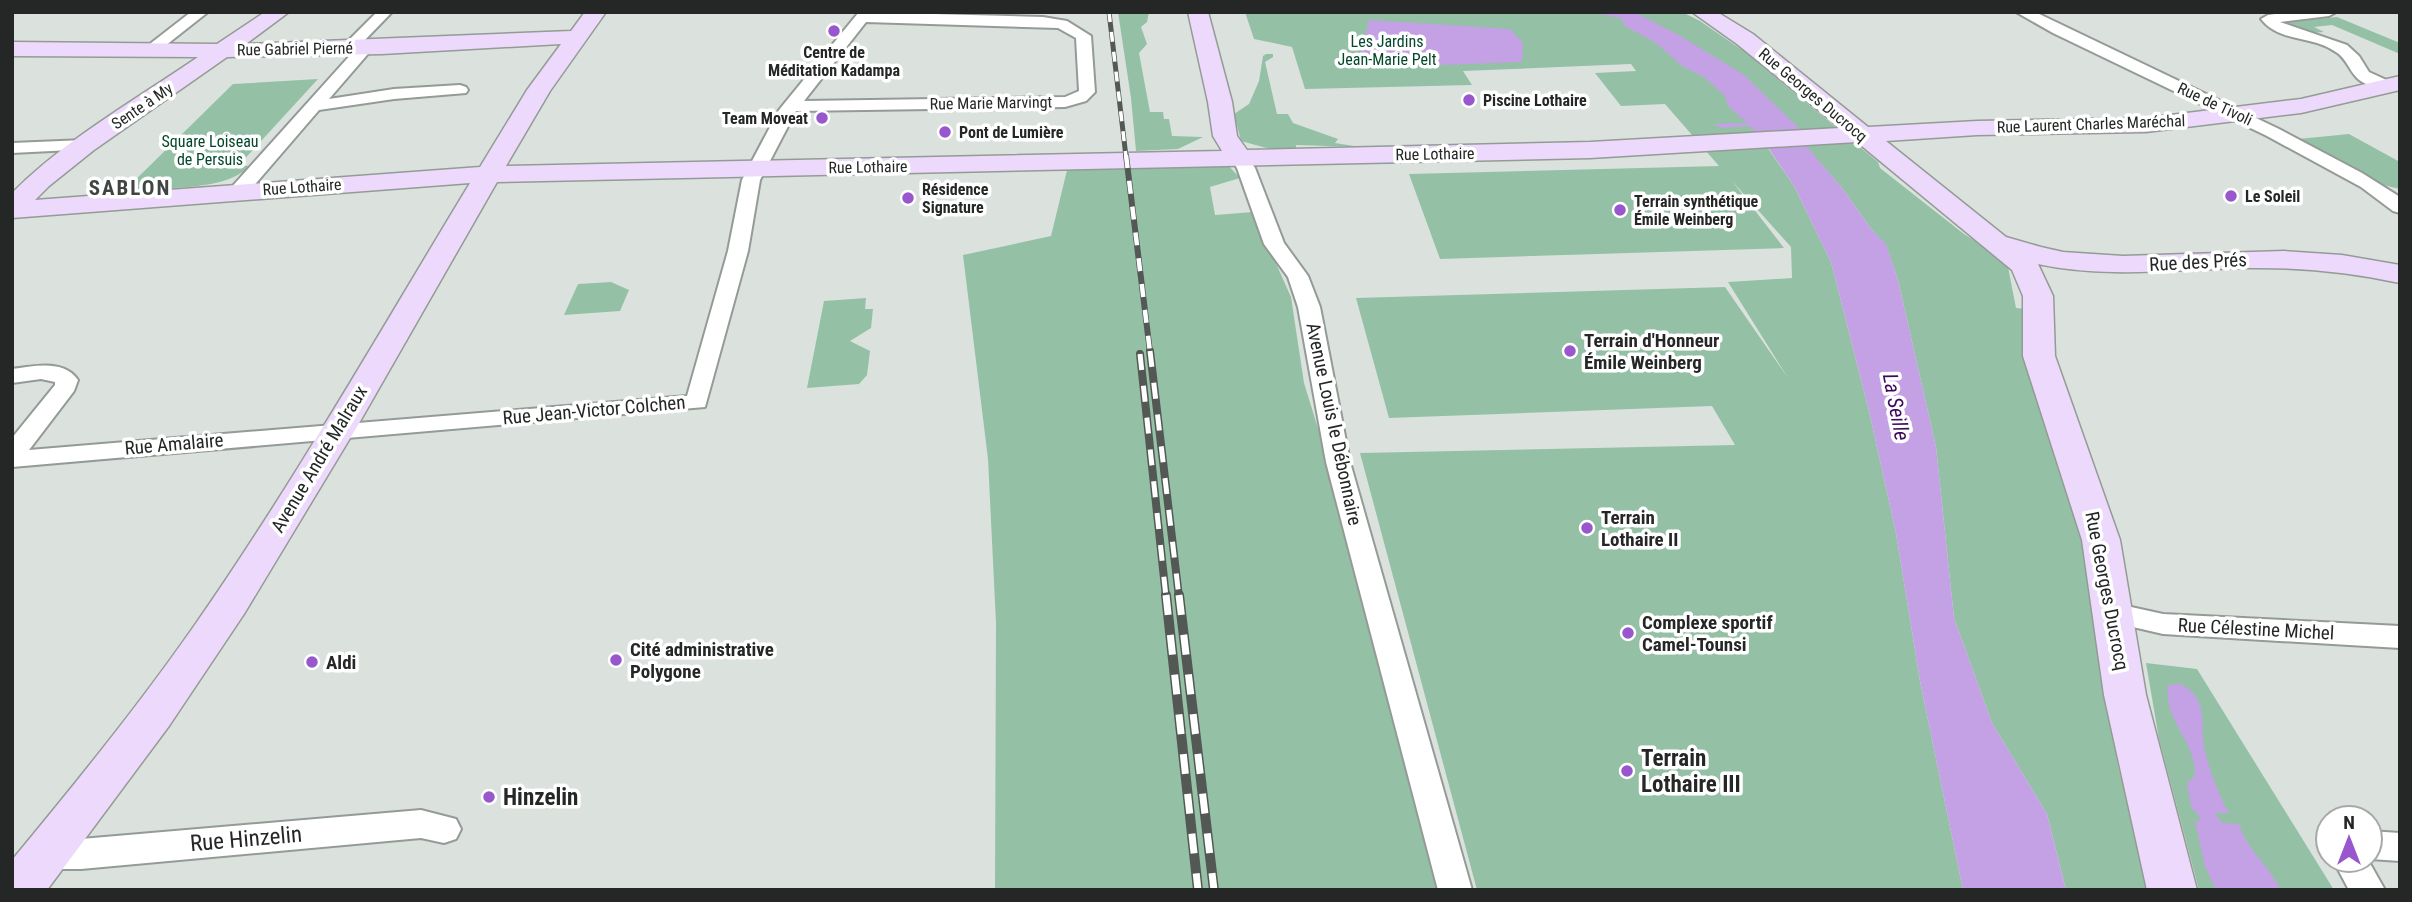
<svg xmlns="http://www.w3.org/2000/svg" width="2412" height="902" font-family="'Roboto Condensed',sans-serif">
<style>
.green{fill:#94c1a6}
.water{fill:#c4a1e5}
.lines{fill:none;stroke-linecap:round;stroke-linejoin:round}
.street-casing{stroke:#949b96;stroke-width:4}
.secondary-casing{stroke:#949b96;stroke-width:3}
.street{fill:#fff;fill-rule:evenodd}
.secondary{fill:#ecd9fb;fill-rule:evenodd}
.rail-far3-casing{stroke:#545855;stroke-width:5}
.rail-far2-casing{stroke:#545855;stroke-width:6}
.rail-far1-casing{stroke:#545855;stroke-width:8}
.rail-casing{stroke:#545855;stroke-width:10}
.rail-far3{stroke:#fff;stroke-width:3.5;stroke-dasharray:10;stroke-linecap:butt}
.rail-far2{stroke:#fff;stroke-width:4.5;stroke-dasharray:13;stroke-linecap:butt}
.rail-far1{stroke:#fff;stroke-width:5;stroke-dasharray:16;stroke-linecap:butt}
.rail{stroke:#fff;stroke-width:7;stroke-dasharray:20;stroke-linecap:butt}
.poi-dot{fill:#9957cd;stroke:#fff;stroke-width:2.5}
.labels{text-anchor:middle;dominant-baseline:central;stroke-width:7;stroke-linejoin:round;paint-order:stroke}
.far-park-label{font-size:16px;fill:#03462a;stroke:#fff}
.far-street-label{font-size:16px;fill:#242725;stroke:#fff}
.far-poi-label{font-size:16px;font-weight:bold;fill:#242725;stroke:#fff;text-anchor:start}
.street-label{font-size:19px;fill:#242725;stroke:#fff}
.poi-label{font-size:19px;font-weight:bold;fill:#242725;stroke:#fff;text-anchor:start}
.far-district-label{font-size:21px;font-weight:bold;letter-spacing:2px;fill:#3f4642;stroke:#fff}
.water-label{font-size:21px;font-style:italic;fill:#3c095b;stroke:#fff}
.near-poi-label{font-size:23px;font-weight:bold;fill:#242725;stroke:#fff;text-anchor:start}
.near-street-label{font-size:23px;fill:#242725;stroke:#fff}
</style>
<rect width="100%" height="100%" fill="#dbe2dd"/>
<g class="green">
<polygon points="1118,12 1149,12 1147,22 1141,27 1147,44 1139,53 1150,112 1163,112 1164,119 1169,119 1172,136 1203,137 1178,149 1136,151 1131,98"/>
<polygon points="1245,12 1616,12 1708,61 1794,186 1831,262 1869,411 1896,533 1920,681 1963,890 1477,890 1360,453 1735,445 1712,406 1389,418 1356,298 1725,287 1788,378 1728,282 1792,278 1791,247 1732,181 1784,248 1440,259 1409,174 1719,166 1665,104 1621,106 1595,73 1636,71 1631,64 1463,71 1472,85 1305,89 1292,47 1254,39"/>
<polygon points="1622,12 1682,12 1700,21 1745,52 1878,162 1880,168 1964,234 1996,254 2008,267 2016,308 2025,309 2087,557 2107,707 2119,770 2153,890 2066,890 2047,814 1992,723 1954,618 1936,447 1898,280 1886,245 1872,230 1842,188 1801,141"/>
<polygon points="2337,17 2400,43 2400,54 2332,25 2314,27 2324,32 2312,33 2284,23"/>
<polygon points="1266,54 1273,54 1273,57 1265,62 1277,114 1288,114 1293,123 1338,139 1335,143 1360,147 1296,145 1296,149 1270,149 1241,141 1234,114 1249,104 1259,81 1263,56"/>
<path d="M318,79L239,165L249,166C228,192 158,187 125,190L233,84Z"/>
<polygon points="2349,134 2400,162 2400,189 2383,185 2298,139"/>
<polygon points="1069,162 1226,163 1240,178 1210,187 1215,215 1253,212 1291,297 1304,383 1342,506 1439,890 995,890 996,623 988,459 963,255 1051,236"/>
<polygon points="611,282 629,290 620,311 564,315 578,284"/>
<polygon points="866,298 865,309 873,309 871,328 850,341 870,351 867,375 859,384 807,388 824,301"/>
<polygon points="2146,663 2197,669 2334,890 2199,890 2159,739"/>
</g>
<g class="water">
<polygon points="1588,12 1634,12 1677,34 1744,75 1801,130 1802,141 1842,188 1872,230 1886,244 1898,280 1936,447 1954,618 1992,723 2047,814 2066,890 1963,890 1920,681 1896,533 1869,411 1831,262 1794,186 1765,143 1750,126 1721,128 1714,124 1747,123 1728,106 1725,96 1704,77 1682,66 1656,43 1625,26 1621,18"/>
<polygon points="1369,20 1510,29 1523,43 1522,62 1440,65 1360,57"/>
<path d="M2181,684C2210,700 2199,723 2205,751C2209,769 2220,798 2229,813H2215L2222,823L2239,824C2247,851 2269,864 2280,890H2216L2214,886L2205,866L2195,821H2201L2195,810H2192L2187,784L2195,775C2195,738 2164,723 2168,685Z"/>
</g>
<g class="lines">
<g class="street-casing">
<g id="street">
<polygon points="191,12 208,12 156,53 146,53 143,50 146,47"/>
<polygon points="377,12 392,12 361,44 370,45 373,48 329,99 394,89 460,85 466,87 468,90 466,93 394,99 319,110 244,197 230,197 228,193 230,189 354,51 344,51 341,48"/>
<path d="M859,12L1043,17L1067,21L1091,36L1095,92L1086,101L1065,107L796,111L760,180L748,251L705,407L12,467V438L55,385V382L41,379L12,383V369C34,366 64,359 78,380L74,391L29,450L687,396L728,251L742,180L779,110ZM866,22L1058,28L1076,38L1079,91L1065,97L804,101Z"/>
<polygon points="2016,12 2035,12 2279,129 2362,173 2400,197 2400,213 2393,211 2361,187 2267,136 2053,33"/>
<path d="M2289,12H2336L2329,16L2280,22L2347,45L2359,56L2369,72L2393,83L2395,86L2393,89C2383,92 2364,85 2357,78C2349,70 2346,58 2336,52C2312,35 2280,43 2261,19L2268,15Z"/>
<polygon points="85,140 91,141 94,145 91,149 12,153 12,143"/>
<polygon points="1238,151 1244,152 1255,168 1284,243 1308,276 1320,307 1350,462 1472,890 1438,890 1326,462 1298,307 1288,277 1264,244 1237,168 1229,156"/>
<polygon points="2113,603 2163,614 2400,626 2400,648 2163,634 2103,620 2099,613 2103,606"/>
<polygon points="421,810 456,819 461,829 456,839 444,843 421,838 81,869 47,869 35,864 30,854 35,844 47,839 81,839"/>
<polygon points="2370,831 2400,833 2400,861 2370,859"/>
<polygon points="2333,860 2368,860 2385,890 2349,890"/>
</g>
</g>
<g class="secondary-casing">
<path id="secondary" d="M265,12H289L246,44L571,31L585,12H606L550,91L506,166L1222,151L1213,136L1208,102L1188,12H1208L1232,102L1237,136L1247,150L1590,142L1840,128L1737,44L1692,12H1717L1753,34L1868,127L1977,121L2146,118L2301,99L2400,76V90L2301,113L2146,132L1977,135L1886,141L2006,237L2041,247L2063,252L2123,256L2284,251L2342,255L2400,265V283C2349,272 2298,267 2246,268C2175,269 2108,279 2038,264L2053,296L2055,356L2120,540L2146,695L2197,890H2147L2104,695L2082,540L2023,356V296L2012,270L1857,142L1590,158L497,182L358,425L244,614L169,726L47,890H12V860C74,785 136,709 192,629C292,486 379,333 470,183L12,218V193C66,139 135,100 198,57L12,56V42L217,44ZM561,44L527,90L480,167L35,200L49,186L94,150L227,57L382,54Z"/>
</g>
<use href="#street" class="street"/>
<use href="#secondary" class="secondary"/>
<g class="rail-far3-casing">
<polyline id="rail-far3" points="1109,12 1126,157"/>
</g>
<g class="rail-far2-casing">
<polyline id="rail-far2" points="1126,155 1150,352"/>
</g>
<g class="rail-far1-casing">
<g id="rail-far1">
<polyline points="1150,351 1179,597"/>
<polyline points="1140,354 1166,597"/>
</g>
</g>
<g class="rail-casing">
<g id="rail">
<polyline points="1166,595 1198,890"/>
<polyline points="1179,595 1214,890"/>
</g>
</g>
<use href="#rail-far3" class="rail-far3"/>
<use href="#rail-far2" class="rail-far2"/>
<use href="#rail-far1" class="rail-far1"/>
<use href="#rail" class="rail"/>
</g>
<g class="poi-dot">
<circle cx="834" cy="31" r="7"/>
<circle cx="1469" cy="100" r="7"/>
<circle cx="822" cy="118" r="7"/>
<circle cx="945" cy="132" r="7"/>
<circle cx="2231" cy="196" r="7"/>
<circle cx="908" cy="198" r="7"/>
<circle cx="1620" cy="210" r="7"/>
<circle cx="1570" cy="351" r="7"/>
<circle cx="1587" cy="528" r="7"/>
<circle cx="1628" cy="633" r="7"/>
<circle cx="616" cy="660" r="7"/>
<circle cx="312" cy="662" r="7"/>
<circle cx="1627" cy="771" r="7"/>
<circle cx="489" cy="797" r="7"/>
</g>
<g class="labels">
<g class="far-park-label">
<text x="1387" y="41">Les Jardins<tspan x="1387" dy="18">Jean-Marie Pelt</tspan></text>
<text x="210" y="141">Square Loiseau<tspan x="210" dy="18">de Persuis</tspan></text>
</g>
<g class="far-street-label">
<text transform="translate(295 49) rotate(-1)">Rue Gabriel Pierné</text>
<text transform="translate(1813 95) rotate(40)">Rue Georges Ducrocq</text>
<text transform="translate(991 103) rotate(-1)">Rue Marie Marvingt</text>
<text transform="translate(2215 104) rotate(25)">Rue de Tivoli</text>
<text transform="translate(142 106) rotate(-34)">Sente à My</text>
<text transform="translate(2091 124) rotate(-2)">Rue Laurent Charles Maréchal</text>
<text transform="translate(1435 154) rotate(-1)">Rue Lothaire</text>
<text transform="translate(868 167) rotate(-1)">Rue Lothaire</text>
<text transform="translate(302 187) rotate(-4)">Rue Lothaire</text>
</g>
<g class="far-poi-label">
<text x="834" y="52" text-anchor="middle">Centre de<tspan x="834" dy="18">Méditation Kadampa</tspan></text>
<text x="1483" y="100">Piscine Lothaire</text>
<text x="808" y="118" text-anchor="end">Team Moveat</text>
<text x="959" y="132">Pont de Lumière</text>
<text x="922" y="189">Résidence<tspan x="922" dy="18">Signature</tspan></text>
<text x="2245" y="196">Le Soleil</text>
<text x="1634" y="201">Terrain synthétique<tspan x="1634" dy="18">Émile Weinberg</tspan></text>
</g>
<g class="street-label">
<text transform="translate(2198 262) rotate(-3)">Rue des Prés</text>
<text transform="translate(594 410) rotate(-5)">Rue Jean-Victor Colchen</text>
<text transform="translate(1334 424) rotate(78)">Avenue Louis le Débonnaire</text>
<text transform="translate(174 444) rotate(-5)">Rue Amalaire</text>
<text transform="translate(319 459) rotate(-59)">Avenue André Malraux</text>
<text transform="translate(2107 591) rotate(79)">Rue Georges Ducrocq</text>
<text transform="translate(2256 629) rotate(3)">Rue Célestine Michel</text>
</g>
<g class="poi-label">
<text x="1584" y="340">Terrain d'Honneur<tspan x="1584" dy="22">Émile Weinberg</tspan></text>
<text x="1601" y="517">Terrain<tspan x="1601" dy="22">Lothaire II</tspan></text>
<text x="1642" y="622">Complexe sportif<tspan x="1642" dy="22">Camel-Tounsi</tspan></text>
<text x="630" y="649">Cité administrative<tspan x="630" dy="22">Polygone</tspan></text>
<text x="326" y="662">Aldi</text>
</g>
<g class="far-district-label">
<text x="130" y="188">SABLON</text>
</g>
<g class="water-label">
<text transform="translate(1896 407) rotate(79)">La Seille</text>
</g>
<g class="near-poi-label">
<text x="1641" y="758">Terrain<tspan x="1641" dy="26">Lothaire III</tspan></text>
<text x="503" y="797">Hinzelin</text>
</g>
<g class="near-street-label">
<text transform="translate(246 839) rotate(-5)">Rue Hinzelin</text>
</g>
</g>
<rect width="2412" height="902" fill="none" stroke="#242725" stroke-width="28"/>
<g transform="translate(2349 839)"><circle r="33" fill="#ffffff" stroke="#a7a9a8" stroke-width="2"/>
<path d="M0-5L12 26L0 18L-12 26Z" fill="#9957cd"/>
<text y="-10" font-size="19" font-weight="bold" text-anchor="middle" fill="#242725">N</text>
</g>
</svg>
